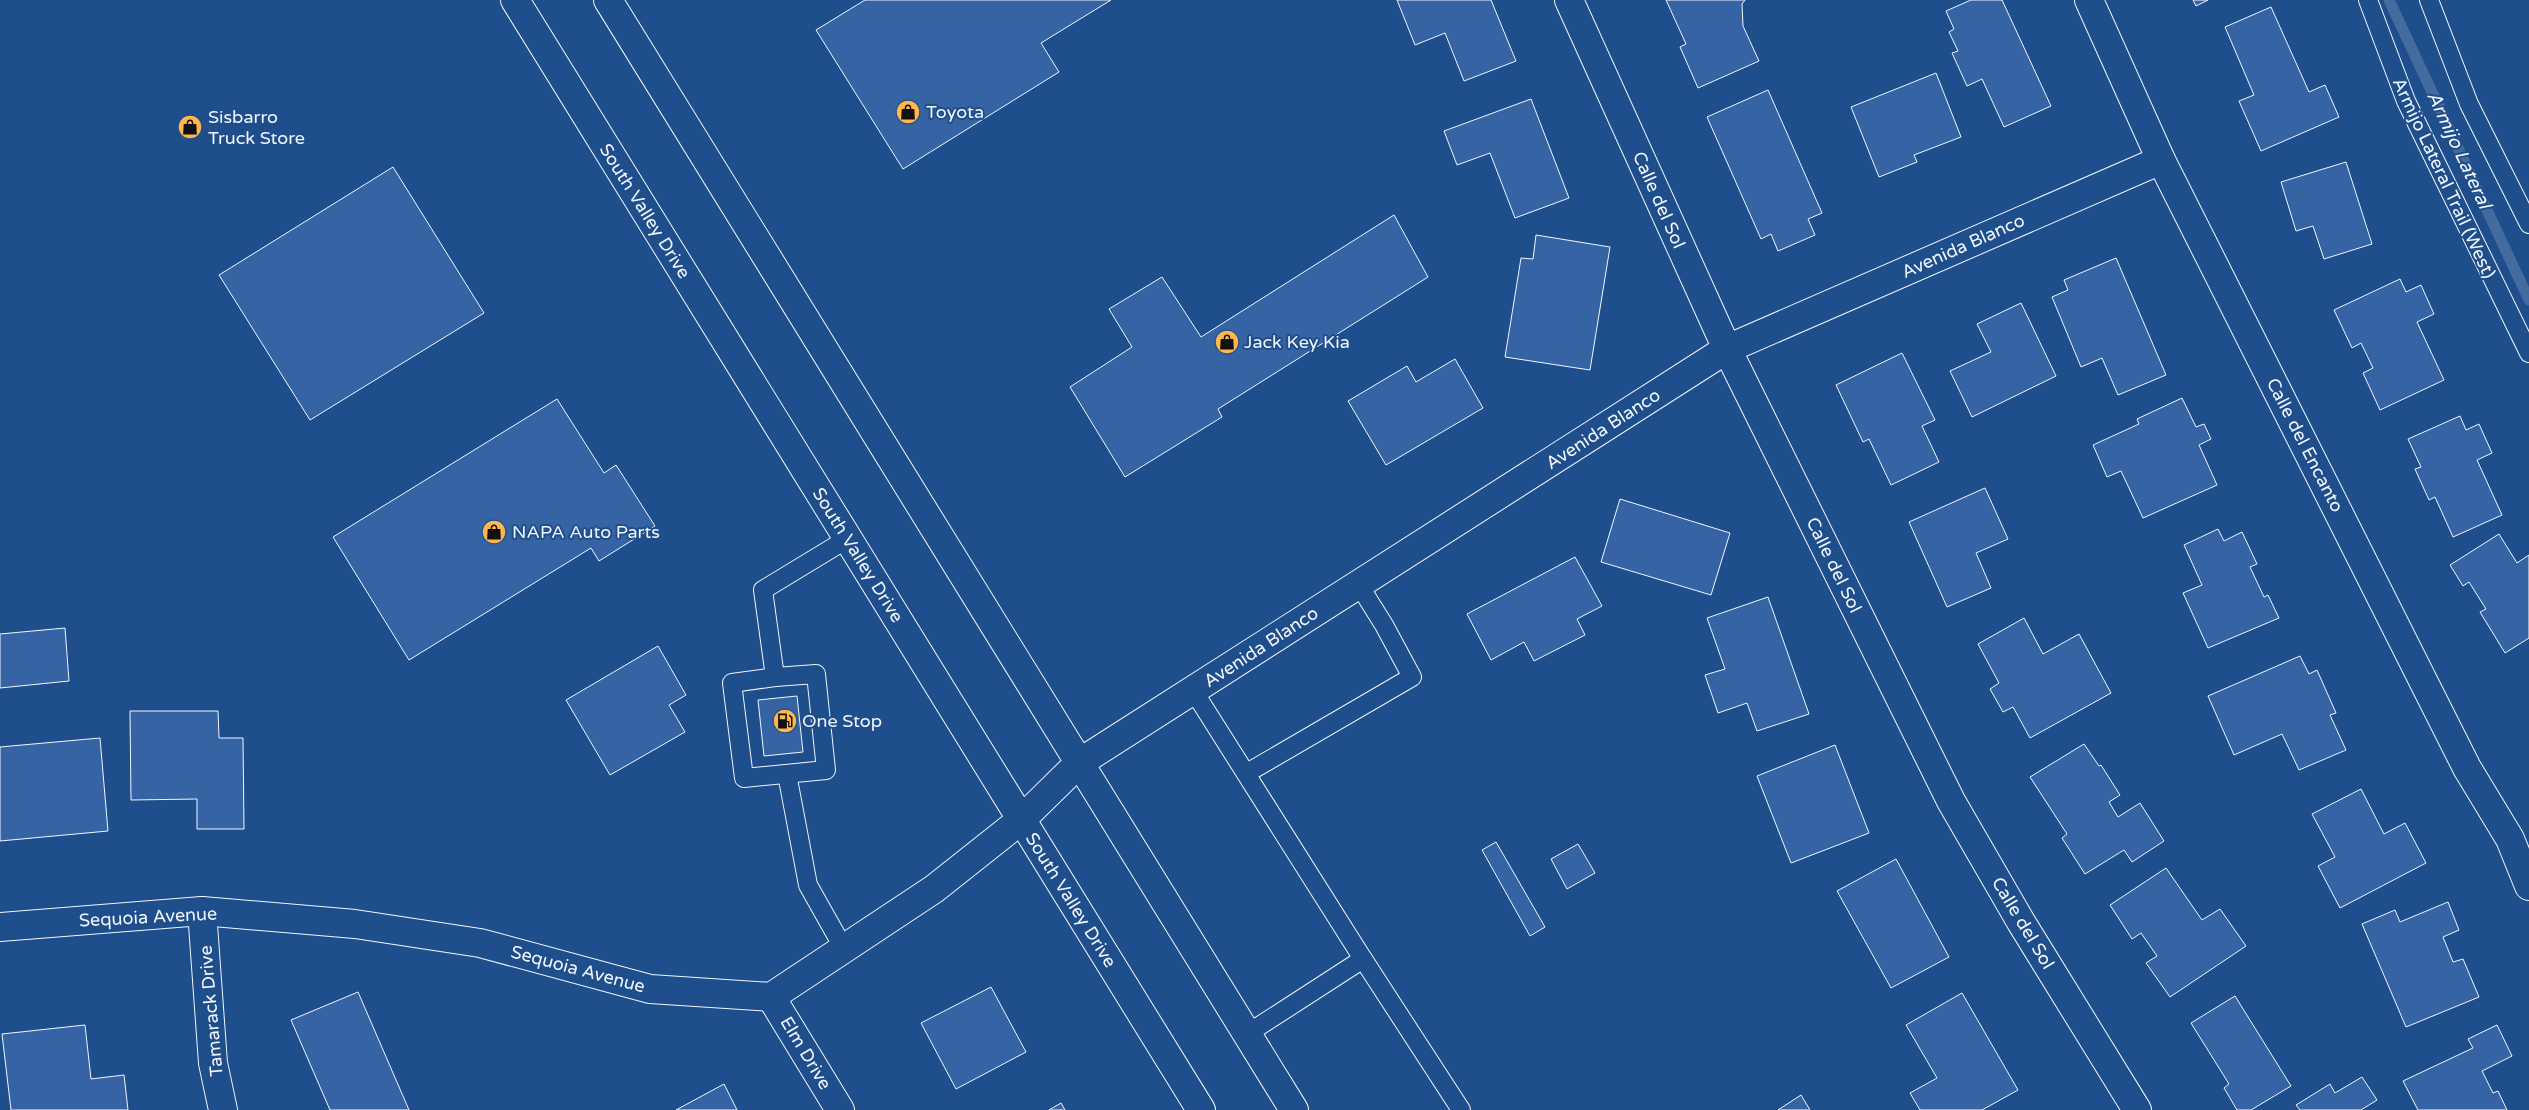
<svg xmlns="http://www.w3.org/2000/svg" width="2529" height="1110" font-family="'Varela Round',sans-serif">
<style>
.lines{fill:none;stroke-linecap:round;stroke-linejoin:round}
.stream{stroke:#446ba0;stroke-width:11}
.building{fill:#3563a3;stroke:#f2f6ff}
.service-casing{stroke:#f2f6ff;stroke-width:20}
.minor-casing{stroke:#f2f6ff;stroke-width:30}
.primary-casing{stroke:#f2f6ff;stroke-width:30}
.service{stroke:#1f4e8c;stroke-width:18}
.minor{stroke:#1f4e8c;stroke-width:28}
.primary{stroke:#1f4e8c;stroke-width:28}
.labels{text-anchor:middle;dominant-baseline:central;stroke-width:4;stroke-linejoin:round;paint-order:stroke}
.poi-label{font-size:18px;fill:#f2f6ff;stroke:#1f4e8c;text-anchor:start}
.street-label{font-size:18px;fill:#f2f6ff;stroke:#1f4e8c}
.water-label{font-size:19px;font-style:italic;fill:#f2f6ff;stroke:#1f4e8c}
</style>
<rect width="100%" height="100%" fill="#1f4e8c"/>
<g class="lines">
<polyline class="stream" points="2389,0 2529,300"/>
</g>
<g class="building">
<polygon points="865,0 1111,0 1041,43 1059,72 903,169 816,30"/>
<polygon points="1397,0 1491,0 1516,61 1464,81 1445,33 1415,45"/>
<polygon points="1666,0 1745,0 1742,4 1743,26 1759,61 1698,88 1680,47 1686,44"/>
<polygon points="1971,0 2002,0 2051,106 2004,127 1982,79 1967,86 1952,53 1958,51 1949,32 1954,29 1946,11"/>
<polygon points="2193,0 2208,0 2196,6"/>
<polygon points="2271,7 2309,92 2325,85 2339,117 2261,151 2239,101 2254,95 2225,27"/>
<polygon points="1936,73 1961,137 1914,155 1917,162 1879,177 1851,107"/>
<polygon points="1768,90 1822,213 1808,219 1815,235 1778,251 1771,234 1761,239 1707,117"/>
<polygon points="1531,99 1569,198 1515,218 1490,153 1457,165 1444,131"/>
<polygon points="2346,162 2372,244 2324,259 2313,226 2296,231 2281,182"/>
<polygon points="393,167 484,313 310,420 219,275"/>
<polygon points="1394,215 1428,277 1218,409 1222,417 1125,477 1070,387 1132,347 1109,309 1162,277 1201,337"/>
<polygon points="1536,235 1610,247 1590,370 1505,357 1521,258 1533,259"/>
<polygon points="2116,258 2166,375 2118,395 2102,358 2081,367 2052,297 2068,290 2064,280"/>
<polygon points="2400,279 2406,292 2421,285 2434,314 2417,322 2444,380 2380,410 2363,373 2373,368 2361,343 2352,348 2334,310"/>
<polygon points="2021,303 2056,376 1972,417 1950,371 1991,352 1977,324"/>
<polygon points="1902,353 1935,420 1922,426 1939,462 1891,485 1869,439 1863,442 1836,385"/>
<polygon points="1455,359 1483,408 1386,465 1348,401 1407,366 1416,382"/>
<polygon points="2182,398 2196,427 2204,424 2211,439 2199,445 2217,485 2143,518 2121,471 2107,477 2093,445 2139,424 2137,419"/>
<polygon points="557,399 604,473 616,465 655,526 599,561 591,548 409,660 333,537"/>
<polygon points="2460,416 2466,430 2479,424 2492,453 2477,460 2502,515 2453,537 2435,497 2429,500 2415,469 2421,467 2408,439"/>
<polygon points="1985,488 2008,539 1976,553 1991,588 1947,607 1909,522"/>
<polygon points="1620,499 1730,533 1711,595 1601,562"/>
<polygon points="2218,529 2224,541 2242,532 2257,564 2250,567 2264,597 2268,595 2279,618 2208,648 2183,593 2202,585 2184,545"/>
<polygon points="2499,534 2517,563 2529,555 2529,638 2505,653 2480,612 2486,609 2469,582 2463,586 2450,565"/>
<polygon points="1575,557 1602,606 1577,619 1585,635 1534,661 1524,642 1491,660 1467,614"/>
<polygon points="1768,597 1809,714 1757,731 1747,703 1718,713 1705,675 1725,669 1707,618"/>
<polygon points="2024,618 2043,654 2079,634 2111,693 2030,738 2013,707 2003,712 1990,689 1999,683 1978,644"/>
<polygon points="65,628 69,681 0,688 0,634"/>
<polygon points="658,646 686,695 669,705 685,732 610,775 566,700"/>
<polygon points="2300,656 2309,674 2317,670 2336,713 2330,715 2346,750 2299,770 2282,734 2234,755 2208,696"/>
<polygon points="797,696 803,752 764,756 758,700"/>
<polygon points="130,711 218,711 219,738 243,738 244,829 197,829 197,799 131,800"/>
<polygon points="100,738 108,831 0,841 0,747"/>
<polygon points="2084,744 2099,766 2101,765 2120,795 2109,802 2118,817 2140,803 2164,841 2132,862 2124,850 2085,874 2062,838 2067,834 2030,777"/>
<polygon points="1835,745 1869,833 1791,863 1757,776"/>
<polygon points="2361,789 2384,834 2405,823 2426,863 2340,908 2318,866 2335,857 2312,814"/>
<polygon points="1496,842 1545,927 1530,936 1482,850"/>
<polygon points="1578,844 1595,873 1567,889 1551,859"/>
<polygon points="1896,859 1949,957 1891,988 1837,891"/>
<polygon points="2166,868 2202,920 2220,909 2246,946 2170,997 2146,963 2157,956 2141,933 2132,939 2110,905"/>
<polygon points="2448,902 2459,930 2443,937 2453,962 2463,959 2479,997 2406,1027 2362,924 2395,910 2400,922"/>
<polygon points="991,987 1026,1052 956,1089 921,1023"/>
<polygon points="358,992 409,1110 330,1110 291,1020"/>
<polygon points="1962,993 2018,1090 1982,1110 1920,1110 1910,1093 1937,1078 1906,1025"/>
<polygon points="2235,996 2291,1086 2251,1110 2237,1110 2224,1088 2229,1084 2191,1023"/>
<polygon points="85,1025 91,1079 124,1075 128,1110 11,1110 2,1034"/>
<polygon points="2497,1025 2512,1056 2482,1071 2493,1093 2498,1091 2507,1110 2418,1110 2403,1081 2473,1048 2468,1039"/>
<polygon points="2362,1077 2377,1100 2361,1110 2300,1110 2296,1105 2330,1084 2335,1093"/>
<polygon points="724,1084 737,1110 676,1110"/>
<polygon points="1801,1095 1810,1110 1778,1110"/>
<polygon points="1061,1103 1065,1110 1049,1110"/>
</g>
<g class="lines">
<g class="service-casing">
<g id="service">
<polyline points="2368,0 2406,101 2529,353"/>
<polyline points="2429,0 2469,104 2529,224"/>
<polygon points="816,674 826,770 744,778 732,683 775,677"/>
<polyline points="775,677 763,590 847,539"/>
<polyline points="1193,690 1363,959"/>
<polyline points="1247,773 1412,677 1384,625 1359,585"/>
<polyline points="787,774 808,885 844,949"/>
<polyline points="1247,1034 1363,959 1461,1110"/>
</g>
</g>
<g class="minor-casing">
<g id="minor">
<polyline points="1569,0 1727,349 1951,801 2021,922 2137,1110"/>
<polyline points="2089,0 2161,160 2467,768 2510,839 2529,886"/>
<polyline points="202,911 213,1063 223,1110"/>
<polyline points="0,927 202,911 355,924 480,943 650,989 771,997 934,889 1021,820 1079,763 1727,349 2161,160"/>
<polyline points="771,997 840,1110"/>
</g>
</g>
<g class="primary-casing">
<g id="primary">
<polyline points="515,0 1201,1110"/>
<polyline points="608,0 1294,1110"/>
</g>
</g>
<use href="#service" class="service"/>
<use href="#minor" class="minor"/>
<use href="#primary" class="primary"/>
</g>
<defs>
<g id="shop-disc" transform="scale(1.25)"><circle r="9.5" fill="#ffb74d" stroke="#1f4e8c"/><path d="M-5-2.5h2.3a2.7 3.5 0 0 1 5.4 0H5L5.5 6h-11ZM-1.5-2.5h3a1.5 2.3 0 0 0-3 0Z" fill="#111"/></g>
<g id="fuel-disc" transform="scale(1.25)"><circle r="9.5" fill="#ffb74d" stroke="#1f4e8c"/><path d="M-5.5-6h7V0h2V4h1.3V-2.5L3-4.5l.8-.8L6-3V5H2.5V1h-1V6h-7ZM-4.2-4.7v3.2H.2V-4.7Z" fill="#111"/></g>
</defs>
<g fill-rule="evenodd">
<use href="#shop-disc" x="908" y="112"/>
<use href="#shop-disc" x="190" y="127"/>
<use href="#shop-disc" x="1227" y="342"/>
<use href="#shop-disc" x="494" y="532"/>
<use href="#fuel-disc" x="785" y="721"/>
</g>
<g class="labels">
<g class="poi-label">
<text x="926" y="112">Toyota</text>
<text x="208" y="117">Sisbarro<tspan x="208" dy="21">Truck Store</tspan></text>
<text x="1244" y="342">Jack Key Kia</text>
<text x="512" y="532">NAPA Auto Parts</text>
<text x="802" y="721">One Stop</text>
</g>
<g class="street-label">
<text transform="translate(2444 178) rotate(65)">Armijo Lateral Trail (West)</text>
<text transform="translate(1659 200) rotate(66)">Calle del Sol</text>
<text transform="translate(645 211) rotate(58)">South Valley Drive</text>
<text transform="translate(1963 246) rotate(-24)">Avenida Blanco</text>
<text transform="translate(1603 429) rotate(-33)">Avenida Blanco</text>
<text transform="translate(2305 445) rotate(63)">Calle del Encanto</text>
<text transform="translate(858 555) rotate(58)">South Valley Drive</text>
<text transform="translate(1834 565) rotate(64)">Calle del Sol</text>
<text transform="translate(1261 647) rotate(-33)">Avenida Blanco</text>
<text transform="translate(1071 900) rotate(58)">South Valley Drive</text>
<text transform="translate(148 917) rotate(-3)">Sequoia Avenue</text>
<text transform="translate(2023 923) rotate(59)">Calle del Sol</text>
<text transform="translate(578 969) rotate(15)">Sequoia Avenue</text>
<text transform="translate(211 1011) rotate(-95)">Tamarack Drive</text>
<text transform="translate(806 1053) rotate(59)">Elm Drive</text>
</g>
<g class="water-label">
<text transform="translate(2459 150) rotate(65)">Armijo Lateral</text>
</g>
</g>
</svg>
